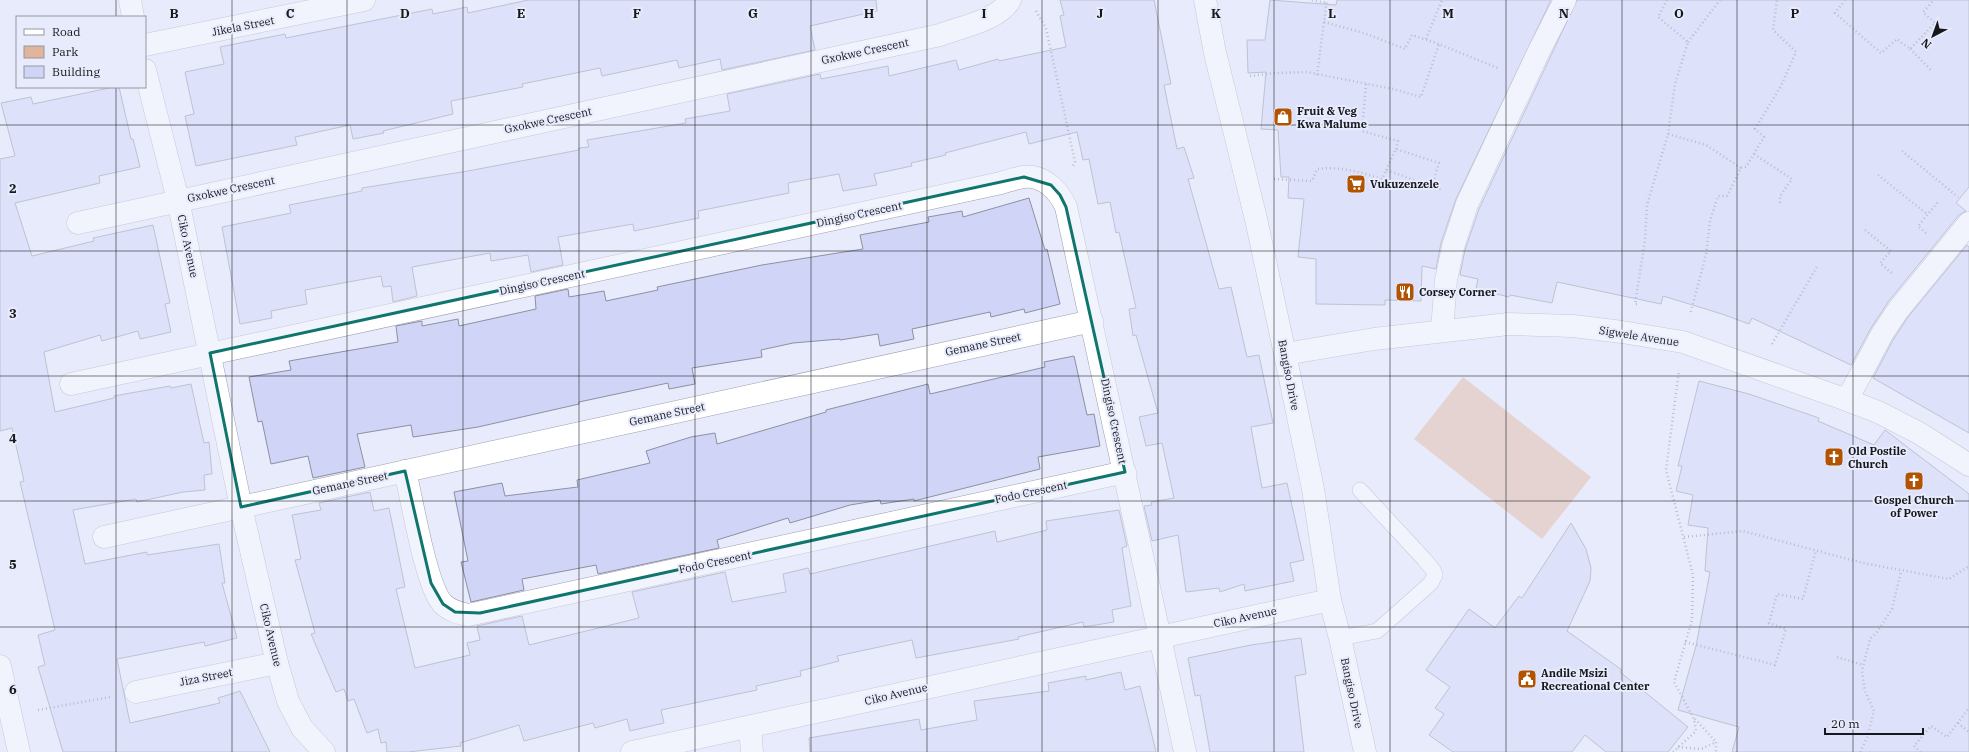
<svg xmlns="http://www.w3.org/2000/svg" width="1969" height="752" font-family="'IBM Plex Serif',serif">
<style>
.green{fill:#e1b59c}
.building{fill:#d0d5f7;stroke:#8d909f}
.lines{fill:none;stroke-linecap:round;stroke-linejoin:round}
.service-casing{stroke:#9c9eae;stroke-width:16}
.minor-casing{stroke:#9c9eae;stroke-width:23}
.tertiary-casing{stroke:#9c9eae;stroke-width:23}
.path{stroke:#848691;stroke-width:2.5;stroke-dasharray:1 3;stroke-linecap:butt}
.service{stroke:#fff;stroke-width:15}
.minor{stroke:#fff;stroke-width:22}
.tertiary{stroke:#fff;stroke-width:22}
.marked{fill:none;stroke:#0f766e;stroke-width:3;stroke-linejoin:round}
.grid{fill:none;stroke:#17181d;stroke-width:1;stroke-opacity:0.55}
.labels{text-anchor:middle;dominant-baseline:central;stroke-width:4;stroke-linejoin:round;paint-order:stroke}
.street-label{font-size:11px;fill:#17181d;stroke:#e8ebfb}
.poi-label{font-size:11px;font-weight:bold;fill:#17181d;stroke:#e8ebfb;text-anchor:start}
.grid-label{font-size:13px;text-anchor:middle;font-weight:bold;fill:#17181d;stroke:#e8ebfb;stroke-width:4;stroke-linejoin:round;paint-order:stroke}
</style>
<rect width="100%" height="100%" fill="#e8ebfb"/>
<polygon class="green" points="1463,377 1591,477 1542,539 1414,439"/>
<g class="building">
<polygon points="528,0 876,0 877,11 810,26 815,50 722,70 720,59 679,68 677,60 602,76 600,68 522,84 523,87 451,101 453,114 383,131 384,133 353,139 350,125 295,137 297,145 196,166 185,116 194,114 185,72 224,64 220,47 285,34 286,38 432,9 433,14 467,7 468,13"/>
<polygon points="1060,0 1154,0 1171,84 1164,85 1177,149 1184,147 1194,178 1188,179 1219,289 1231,287 1247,357 1259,355 1273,423 1251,427 1262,488 1287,483 1304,560 1290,563 1294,581 1245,591 1244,584 1220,592 1219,588 1186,592 1178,535 1152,541 1144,506 1152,505 1151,502 1174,498 1162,443 1146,446 1139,417 1158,413 1136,335 1133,336 1129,309 1136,308 1119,232 1116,233 1110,202 1098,204 1089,159 1083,160 1077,132 1029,144 1026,132 945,153 946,155 911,163 912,166 874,174 877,185 843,191 839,174 788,183 789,193 698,211 699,218 634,231 633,224 558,237 563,265 531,272 528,255 491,261 490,253 412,267 417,296 393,302 391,286 383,287 381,276 305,290 307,304 271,311 272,318 240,324 222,227 291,213 289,205 362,191 362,188 468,171 579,150 579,148 589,147 587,140 686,123 685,119 730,111 727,94 820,74 821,79 888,66 889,76 956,60 959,70 998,59 999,61 1066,47 1060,16 1064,15"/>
<polygon points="1270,0 1336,5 1337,0 1551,0 1456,199 1441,243 1436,269 1422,266 1421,301 1385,300 1385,305 1316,304 1316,259 1298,257 1304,199 1288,198 1289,177 1281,177 1278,130 1261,129 1266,72 1248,73 1247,40 1265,40"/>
<polygon points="1577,0 1969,0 1969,187 1956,203 1966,211 1959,215 1888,302 1871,328 1851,365 1752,318 1749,324 1722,314 1663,296 1661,304 1557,282 1552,303 1510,295 1509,297 1476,289 1478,279 1460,275 1465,250 1479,209"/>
<polygon points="114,87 119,87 131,139 133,139 140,167 99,176 100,183 15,203 32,256 94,241 93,238 153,225 170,303 165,304 171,332 140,339 138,331 102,341 100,335 44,352 55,412 114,398 114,396 170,386 171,388 191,384 204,443 209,442 212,474 204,475 205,490 183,492 137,502 136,499 73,510 85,564 147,552 147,555 219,544 225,583 222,583 237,638 205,646 204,642 117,659 130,723 220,703 218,698 240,691 270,752 63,752 38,667 45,665 38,635 55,630 20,482 24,481 12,428 0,431 0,159 15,156 1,103 31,97 33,104"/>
<polygon points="1029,198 1045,250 1047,249 1060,304 1025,313 1024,309 991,317 990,312 912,329 914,339 880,346 878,334 840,340 840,339 793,343 761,350 762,357 692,368 695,384 669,389 668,383 579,402 579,404 478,427 413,437 411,425 357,434 365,467 313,478 308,456 271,464 262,421 258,422 249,377 291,370 289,361 398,342 396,326 422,321 422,326 458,319 459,326 536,309 535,296 568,289 569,297 604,291 606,301 658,290 657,287 762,265 863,249 860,235 929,222 928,217 962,211 963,217"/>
<polygon points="1967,245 1969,247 1969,433 1873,378 1893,340 1908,317"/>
<polygon points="1074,356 1087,415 1094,414 1100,446 1038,457 1040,469 914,501 914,499 881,504 880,500 850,505 790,523 788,518 717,540 719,548 598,574 596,565 522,579 524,590 471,602 461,562 468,561 454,492 502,483 505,496 578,487 577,480 650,463 646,451 691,437 715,433 717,444 826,412 826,410 928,384 930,394 1045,367 1044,362"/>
<polygon points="1699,381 1749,394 1819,418 1818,421 1874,445 1885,430 1969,494 1969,752 1732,752 1739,727 1678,710 1696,646 1710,572 1705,571 1708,528 1688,525 1693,495 1676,491 1682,466 1678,466"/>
<polygon points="370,492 374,511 389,508 405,587 396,589 415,668 470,655 467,643 480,640 477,626 522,616 529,645 639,618 632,592 725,572 732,602 786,592 783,574 808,568 810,574 995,531 997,542 1047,530 1046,521 1119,510 1127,546 1122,548 1131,606 1112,610 1114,622 1084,627 1083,622 1018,637 1019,639 916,658 912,640 837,656 839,661 800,671 801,676 756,686 757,690 661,710 664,723 630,731 627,719 595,728 593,723 524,741 519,725 460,743 461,746 408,752 387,752 386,742 381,743 378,729 367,733 354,699 348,701 344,689 336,692 311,634 315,633 295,560 301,559 292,515 321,510 319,503"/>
<polygon points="1571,523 1586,549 1591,568 1590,581 1567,631 1622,670 1620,672 1688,727 1668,752 1606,752 1585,735 1572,752 1453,752 1429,735 1444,714 1435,708 1450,687 1426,670 1469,609 1495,628 1519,596 1522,598"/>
<polygon points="1301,638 1306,674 1295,676 1304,752 1210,752 1200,695 1195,696 1188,658 1251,645"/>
<polygon points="1121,672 1125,690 1140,686 1156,752 810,752 809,738 919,719 921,730 977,720 974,701 1049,691 1048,683 1086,676 1086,680"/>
</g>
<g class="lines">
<g class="service-casing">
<polyline id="service" points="1340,638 1377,631 1431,583 1435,575 1433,570 1424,559 1360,490"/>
</g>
<g class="minor-casing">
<g id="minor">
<polyline points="130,0 133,17"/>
<polyline points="1205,0 1215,53 1256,219 1285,354 1313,489 1330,600 1340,638 1365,752"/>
<polyline points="145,45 364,0"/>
<polyline points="145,70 178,200 241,507 277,663 288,701 302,728 324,752"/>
<path d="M78,223L940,35C961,27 999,20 1010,0"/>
<polyline points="1442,330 1446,280 1453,247 1467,204 1538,53 1565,0"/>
<polyline points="1285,354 1374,339 1508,324 1573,326 1622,332 1683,342 1847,400 1878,412 1919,433 1969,465"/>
<path d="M71,384L1001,183C1008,181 1016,178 1023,177C1043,174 1059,191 1066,207L1185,752"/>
<polyline points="1847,400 1882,334 1898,310 1969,223"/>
<path d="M405,471C412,499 426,587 443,604C450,611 459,613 468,615L1125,472"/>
<polyline points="104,537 1092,321"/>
<polyline points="136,692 277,663"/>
<polyline points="750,727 752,752"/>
<polyline points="632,752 1330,600"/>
</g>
</g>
<g class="tertiary-casing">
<polyline id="tertiary" points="0,666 19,752"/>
</g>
<g class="path">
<polyline points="1312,0 1326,3"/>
<polyline points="1667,0 1658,17 1688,42 1675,84 1668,134"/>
<polyline points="1845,0 1835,13 1881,53 1897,39 1910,49 1935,23 1923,12 1934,0"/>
<polyline points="1036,11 1046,28 1075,162 1072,168"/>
<polyline points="1324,22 1364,33 1405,49 1412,35 1439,44"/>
<polyline points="1426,39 1442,0"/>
<polyline points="1688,42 1720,0"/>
<polyline points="1910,49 1931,70"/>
<polyline points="1317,75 1327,0"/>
<polyline points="1250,76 1275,73 1307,72 1393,89 1421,97 1439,44 1500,69"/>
<polyline points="1366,84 1362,131 1398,141 1396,149"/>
<polyline points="1902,151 1958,197"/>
<polyline points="1754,154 1792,179 1780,196 1780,205"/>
<polyline points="1741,168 1746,167 1764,137 1755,129 1781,86 1796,52 1773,30 1777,0"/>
<polyline points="1386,170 1396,149 1439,163 1432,186"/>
<polyline points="1878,175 1927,214"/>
<path d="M1274,179L1312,181L1317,169C1340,166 1360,172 1382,179L1386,170L1442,190"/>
<polyline points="1865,230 1891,251 1880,263 1892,273"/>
<polyline points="1926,233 1918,226 1938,202"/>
<polyline points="1637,304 1635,304 1645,240 1647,205 1668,134 1706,145 1741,168 1727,196 1718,196 1710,221 1706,255 1690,315"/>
<polyline points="1772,344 1818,265"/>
<polyline points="1684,537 1743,531 1863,563 1949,579 1969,566"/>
<polyline points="1685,642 1775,665 1786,629 1769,623 1777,594 1803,599 1816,550"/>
<polyline points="1837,657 1863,665"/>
<polyline points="38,710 110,697"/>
<polyline points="1695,719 1716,742"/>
<polyline points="1958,723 1969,732"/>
<polyline points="1678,747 1701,749 1716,742 1716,752"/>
<polyline points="1673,752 1696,731 1694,719 1674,682 1692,620 1693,575 1666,470 1679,370"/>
<polyline points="1860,752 1867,738 1874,711 1865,691 1862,671 1870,639 1877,632 1892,609 1901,571"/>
<polyline points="1921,752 1914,746 1931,726 1947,737 1969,708"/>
</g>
<use href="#service" class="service"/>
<use href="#minor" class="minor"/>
<use href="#tertiary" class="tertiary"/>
</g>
<path d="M0 0H1969V752H0ZM1024,177L1051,185L1060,195L1066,207L1125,472L480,613L455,612L443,604L431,583L405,471L241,507L210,353Z" fill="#e8ebfb" fill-opacity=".55" fill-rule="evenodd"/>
<path class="marked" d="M1024,177L1051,185L1060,195L1066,207L1125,472L480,613L455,612L443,604L431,583L405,471L241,507L210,353Z"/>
<path class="grid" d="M116,0V17M232,0V752M347,0V752M463,0V752M579,0V752M695,0V752M811,0V752M927,0V752M1042,0V752M1158,0V752M1274,0V752M1390,0V752M1506,0V752M1622,0V752M1737,0V752M1853,0V752M116,87V752M0,125H1969M0,251H1969M0,376H1969M0,501H1969M0,627H1969"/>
<defs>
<g id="shop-square" transform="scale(1)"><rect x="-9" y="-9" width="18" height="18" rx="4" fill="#b15300" stroke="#e8ebfb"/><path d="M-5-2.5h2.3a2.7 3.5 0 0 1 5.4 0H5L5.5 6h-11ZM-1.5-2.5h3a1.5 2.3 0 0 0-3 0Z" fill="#fff"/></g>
<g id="supermarket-square" transform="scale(1)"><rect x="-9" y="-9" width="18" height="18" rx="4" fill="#b15300" stroke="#e8ebfb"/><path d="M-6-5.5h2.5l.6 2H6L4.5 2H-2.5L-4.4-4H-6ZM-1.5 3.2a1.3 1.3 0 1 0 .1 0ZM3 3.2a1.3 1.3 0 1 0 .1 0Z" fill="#fff"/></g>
<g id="restaurant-square" transform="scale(1)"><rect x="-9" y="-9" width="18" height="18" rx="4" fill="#b15300" stroke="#e8ebfb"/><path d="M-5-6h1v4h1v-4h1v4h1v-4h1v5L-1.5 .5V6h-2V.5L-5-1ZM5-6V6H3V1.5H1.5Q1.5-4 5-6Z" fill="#fff"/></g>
<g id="church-square" transform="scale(1)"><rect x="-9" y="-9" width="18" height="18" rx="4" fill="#b15300" stroke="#e8ebfb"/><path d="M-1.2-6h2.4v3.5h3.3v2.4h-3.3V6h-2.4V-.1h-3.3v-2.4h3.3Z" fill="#fff"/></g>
<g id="civic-square" transform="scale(1)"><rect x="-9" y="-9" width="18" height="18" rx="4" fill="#b15300" stroke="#e8ebfb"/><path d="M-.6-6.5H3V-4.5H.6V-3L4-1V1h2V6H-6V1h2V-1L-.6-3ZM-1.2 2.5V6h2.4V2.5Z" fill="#fff"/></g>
</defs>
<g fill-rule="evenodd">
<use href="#shop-square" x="1283" y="117"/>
<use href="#supermarket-square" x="1356" y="184"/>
<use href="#restaurant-square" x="1405" y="292"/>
<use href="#church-square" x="1834" y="457"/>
<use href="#church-square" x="1914" y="481"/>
<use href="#civic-square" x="1527" y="679"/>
</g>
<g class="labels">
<g class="street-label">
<text transform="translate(243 26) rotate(-11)">Jikela Street</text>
<text transform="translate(865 51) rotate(-12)">Gxokwe Crescent</text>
<text transform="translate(548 120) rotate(-12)">Gxokwe Crescent</text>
<text transform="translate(231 189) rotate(-12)">Gxokwe Crescent</text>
<text transform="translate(859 214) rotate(-12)">Dingiso Crescent</text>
<text transform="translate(188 246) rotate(78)">Ciko Avenue</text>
<text transform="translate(542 282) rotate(-12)">Dingiso Crescent</text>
<text transform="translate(1639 336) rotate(9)">Sigwele Avenue</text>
<text transform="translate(983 344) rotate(-12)">Gemane Street</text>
<text transform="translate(1289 375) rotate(79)">Bangiso Drive</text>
<text transform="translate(667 414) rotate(-12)">Gemane Street</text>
<text transform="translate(1114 421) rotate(78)">Dingiso Crescent</text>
<text transform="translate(350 483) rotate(-12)">Gemane Street</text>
<text transform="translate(1031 492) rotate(-12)">Fodo Crescent</text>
<text transform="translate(715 562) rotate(-12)">Fodo Crescent</text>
<text transform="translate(1245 617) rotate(-12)">Ciko Avenue</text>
<text transform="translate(271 635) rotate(77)">Ciko Avenue</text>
<text transform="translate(206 677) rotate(-11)">Jiza Street</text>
<text transform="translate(1352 693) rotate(78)">Bangiso Drive</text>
<text transform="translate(896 694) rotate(-13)">Ciko Avenue</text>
</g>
<g class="poi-label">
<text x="1297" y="111">Fruit &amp; Veg<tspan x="1297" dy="13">Kwa Malume</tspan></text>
<text x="1370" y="184">Vukuzenzele</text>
<text x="1419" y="292">Corsey Corner</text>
<text x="1848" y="451">Old Postile<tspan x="1848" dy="13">Church</tspan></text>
<text x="1914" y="500" text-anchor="middle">Gospel Church<tspan x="1914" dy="13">of Power</tspan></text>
<text x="1541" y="673">Andile Msizi<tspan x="1541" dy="13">Recreational Center</tspan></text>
</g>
</g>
<g class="grid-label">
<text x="174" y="18">B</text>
<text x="290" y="18">C</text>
<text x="405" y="18">D</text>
<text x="521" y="18">E</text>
<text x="637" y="18">F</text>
<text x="753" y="18">G</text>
<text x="869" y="18">H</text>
<text x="984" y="18">I</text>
<text x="1100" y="18">J</text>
<text x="1216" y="18">K</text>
<text x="1332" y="18">L</text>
<text x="1448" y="18">M</text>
<text x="1564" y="18">N</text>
<text x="1679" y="18">O</text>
<text x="1795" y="18">P</text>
<text x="13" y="193">2</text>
<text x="13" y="318">3</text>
<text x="13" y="443">4</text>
<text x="13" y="569">5</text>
<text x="13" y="694">6</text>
</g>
<rect x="16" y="16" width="130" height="72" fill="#e8ebfb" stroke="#9497a2"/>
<rect x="24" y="29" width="20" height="6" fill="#ffffff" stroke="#9497a2"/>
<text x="52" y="36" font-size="12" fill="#17181d">Road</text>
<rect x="24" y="46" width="20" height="12" fill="#e1b59c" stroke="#9497a2"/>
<text x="52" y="56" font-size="12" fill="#17181d">Park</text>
<rect x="24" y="66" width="20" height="12" fill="#d0d5f7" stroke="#9497a2"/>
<text x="52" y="76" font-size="12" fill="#17181d">Building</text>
<g transform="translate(1933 36) rotate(221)" stroke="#e8ebfb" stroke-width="3" paint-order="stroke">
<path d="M0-3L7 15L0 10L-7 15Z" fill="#17181d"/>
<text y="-6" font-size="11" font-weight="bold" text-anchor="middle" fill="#17181d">N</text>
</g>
<path d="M1825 728v6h98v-6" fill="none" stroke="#17181d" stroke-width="2"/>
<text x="1831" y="728" font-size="12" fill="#17181d" stroke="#e8ebfb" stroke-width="3" paint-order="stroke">20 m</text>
</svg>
